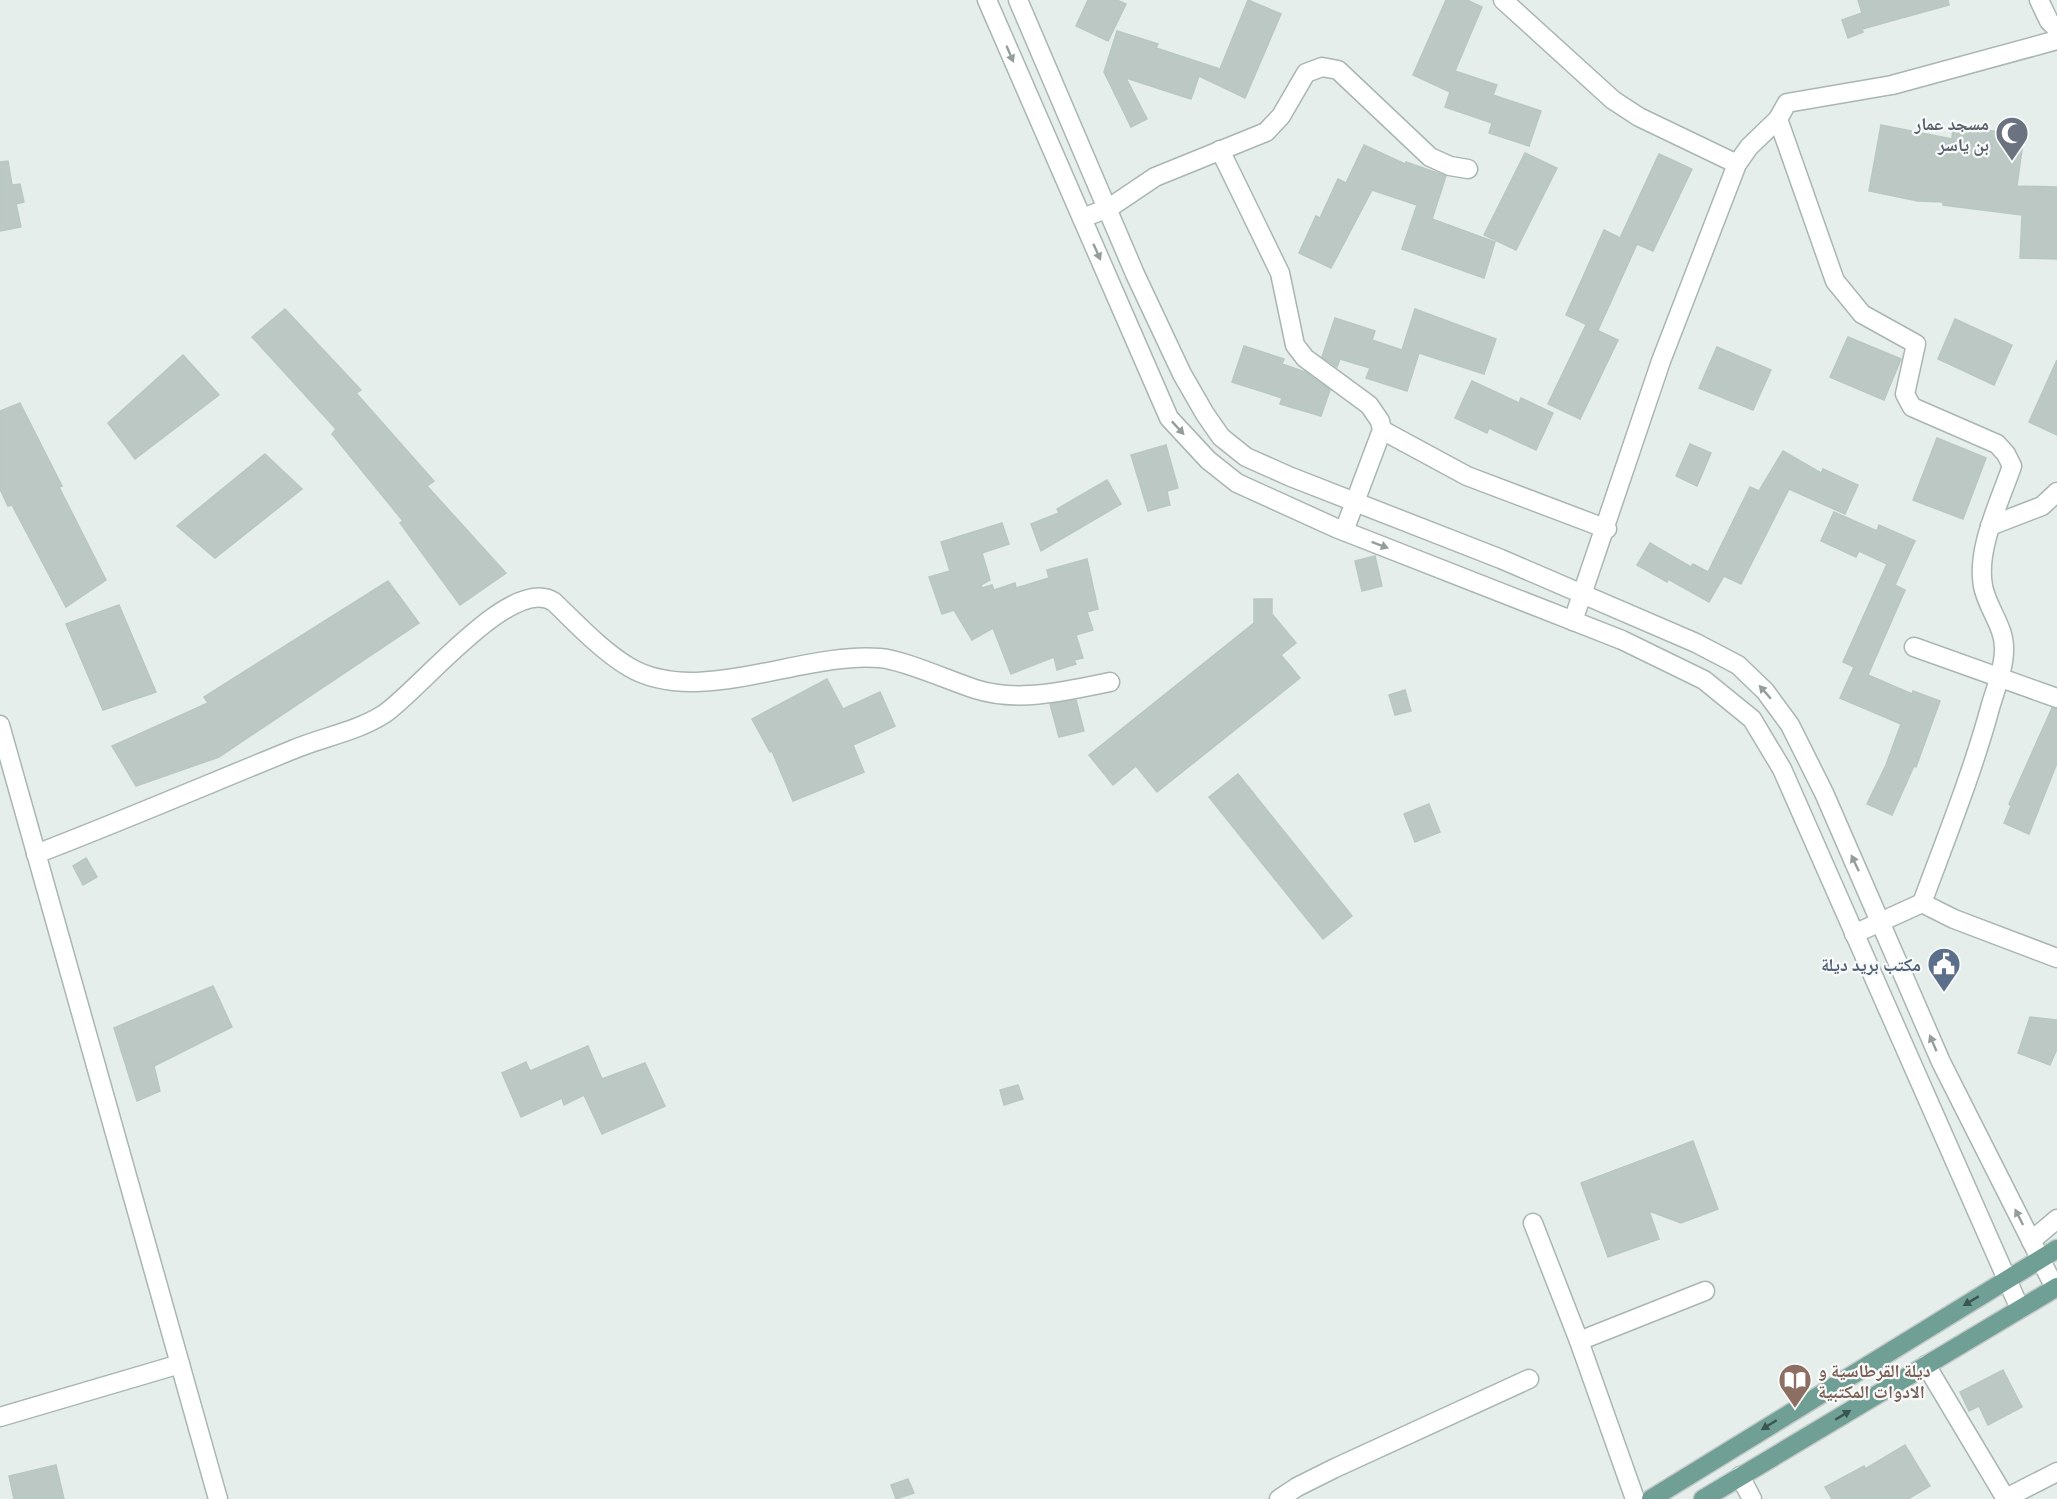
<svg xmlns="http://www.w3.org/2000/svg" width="2057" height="1499" font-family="'Archivo Narrow','Noto Naskh Arabic',sans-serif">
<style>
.building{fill:#bcc8c4;stroke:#b9c7c2;stroke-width:1.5}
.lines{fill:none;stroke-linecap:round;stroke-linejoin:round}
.minor-casing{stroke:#a9b6b2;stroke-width:21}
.major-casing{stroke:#c3c9c8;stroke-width:21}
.minor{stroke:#fff;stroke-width:18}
.major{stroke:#6f9f95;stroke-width:18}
.oneway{fill:#939e9c}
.oneway2{fill:#395650}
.labels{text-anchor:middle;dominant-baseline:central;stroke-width:4.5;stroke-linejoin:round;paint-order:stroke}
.worship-label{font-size:18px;font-weight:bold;fill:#5b616d;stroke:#f7faf9;text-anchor:end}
.service-label{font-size:18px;font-weight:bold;fill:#4e5e75;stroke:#f7faf9;text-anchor:end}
.education-label{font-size:18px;font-weight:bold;fill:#785e54;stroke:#f7faf9;text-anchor:start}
</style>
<rect width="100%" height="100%" fill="#e6eeeb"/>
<g class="building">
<polygon points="1088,0 1117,0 1126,4 1108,41 1076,26"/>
<polygon points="1248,0 1281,14 1245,98 1199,76 1191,99 1126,78 1147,119 1131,127 1104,72 1117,31 1158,44 1156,48 1220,69"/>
<polygon points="1446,0 1467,0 1482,7 1455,71 1497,85 1493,95 1541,111 1529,146 1489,133 1492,123 1445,107 1450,92 1413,75"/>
<polygon points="1858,0 1948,0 1949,5 1862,29 1863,32 1848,38 1842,20 1862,13"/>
<polygon points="1881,125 1952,139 1953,126 2024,135 2017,186 2057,187 2057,259 2020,258 2022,215 1943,205 1943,202 1918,201 1869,191"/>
<polygon points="1364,145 1405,164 1406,162 1446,176 1432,219 1495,242 1484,278 1402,249 1417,205 1372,190 1331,268 1299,253 1316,216 1320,218 1338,179 1346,183"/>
<polygon points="1525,153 1557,168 1516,250 1484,235"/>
<polygon points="1659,154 1692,169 1653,251 1637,244 1598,330 1566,315 1604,230 1620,238"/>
<polygon points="8,161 12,185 20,184 24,202 16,204 21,227 0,231 0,162"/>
<polygon points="285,309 361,390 356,393 434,481 427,486 506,573 460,605 400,523 403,521 332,434 336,429 252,337"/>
<polygon points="1415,309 1496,339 1484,374 1419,353 1407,391 1366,378 1370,368 1340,359 1337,367 1322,357 1335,318 1375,331 1372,340 1402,350"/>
<polygon points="1955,319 2012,345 1994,385 1938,359"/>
<polygon points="1586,325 1618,340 1580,419 1548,404"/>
<polygon points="1848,337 1901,359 1884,400 1830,377"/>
<polygon points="1244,346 1284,359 1282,364 1305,372 1330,390 1321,416 1280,404 1282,398 1232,382"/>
<polygon points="1717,347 1771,370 1753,410 1699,388"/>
<polygon points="183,355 219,395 135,459 108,423"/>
<polygon points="2057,360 2057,435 2029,422"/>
<polygon points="1472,381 1519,403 1521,398 1553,413 1536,450 1489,428 1487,433 1455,418"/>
<polygon points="20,403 62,486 59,487 106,580 66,607 12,505 8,506 0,489 0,411"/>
<polygon points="1937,438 1986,458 1963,519 1913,500"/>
<polygon points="1690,444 1711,453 1697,486 1676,476"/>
<polygon points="1166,445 1178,488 1167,491 1170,505 1148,511 1131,455"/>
<polygon points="1783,451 1821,473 1823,469 1858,485 1845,514 1789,489 1741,584 1724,576 1709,602 1668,579 1667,582 1637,565 1650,543 1691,567 1693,564 1708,572 1750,487 1759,491"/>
<polygon points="265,454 302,489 215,558 177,526"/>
<polygon points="1107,480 1121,504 1041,551 1031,524 1059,513 1057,509"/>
<polygon points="1834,512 1877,531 1879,525 1915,541 1895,585 1905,590 1868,675 1912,694 1913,691 1940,701 1916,767 1914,766 1892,815 1867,804 1886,765 1901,724 1840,698 1854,667 1843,662 1887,564 1859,551 1856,557 1821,541"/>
<polygon points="1002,523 1009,544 982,553 990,580 981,585 982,588 992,585 994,590 1015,583 1016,588 1049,578 1047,570 1087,559 1098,609 1087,612 1093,630 1076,635 1083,658 1074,660 1076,664 1057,670 1054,657 1011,674 993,628 972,640 954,610 942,614 929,577 950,571 941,542"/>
<polygon points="1375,556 1382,586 1362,591 1355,561"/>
<polygon points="388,581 419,623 219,757 136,786 112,746 208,703 204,697"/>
<polygon points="1254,599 1272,599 1272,614 1296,643 1281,655 1300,678 1157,792 1136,766 1113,785 1089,755 1254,623"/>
<polygon points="119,605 156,692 103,710 66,624"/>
<polygon points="827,679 843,709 880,692 895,726 853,745 864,772 793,801 772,751 770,752 752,719"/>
<polygon points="1405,690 1411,711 1395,715 1389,695"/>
<polygon points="1076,700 1084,731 1059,737 1050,704"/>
<polygon points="2052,708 2057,709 2057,763 2029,834 2004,823 2011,806 2009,804"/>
<polygon points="1238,774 1352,916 1323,939 1209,797"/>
<polygon points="1429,804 1440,832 1415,842 1404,814"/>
<polygon points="86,858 97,877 83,885 73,866"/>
<polygon points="213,986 232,1027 154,1066 160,1091 137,1101 114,1028"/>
<polygon points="2030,1017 2057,1020 2057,1049 2050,1065 2018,1053"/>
<polygon points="588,1046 602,1079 645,1063 665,1106 602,1134 584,1095 564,1105 562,1098 521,1117 502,1073 526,1062 530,1071"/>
<polygon points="1018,1085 1023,1099 1004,1105 1000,1090"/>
<polygon points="1693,1141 1718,1209 1681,1223 1649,1211 1659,1239 1608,1257 1581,1183"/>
<polygon points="2003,1370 2022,1407 1988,1425 1979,1406 1969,1411 1960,1392"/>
<polygon points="1905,1445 1930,1486 1908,1499 1832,1499 1825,1487 1864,1466 1865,1469"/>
<polygon points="56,1465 64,1499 14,1499 9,1476"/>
<polygon points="908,1479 914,1493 896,1499 891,1485"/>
</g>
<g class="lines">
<g class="minor-casing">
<g id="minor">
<polyline points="987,0 1169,418 1208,460 1237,483 1336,528 1622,640 1704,680 1752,719 1782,769 2020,1309"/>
<polyline points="1018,0 1135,274 1182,374 1205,414 1221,437 1246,457 1291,477 1501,559 1696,643 1738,665 1765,691 1790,725 1824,793 1941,1062 2055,1288"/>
<polyline points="1503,0 1613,100 1639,117 1737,164"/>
<polyline points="2039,0 2049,21 2057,29"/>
<polyline points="1220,150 1280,273 1295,345 1305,358 1369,405 1380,421 1382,430 1344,531"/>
<polyline points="1082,218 1109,208 1155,177 1266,132 1281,116 1306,73 1322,67 1338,70 1430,157 1450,166 1468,169"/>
<polyline points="1382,430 1467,476 1607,529"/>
<polyline points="1990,526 2042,506 2057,492"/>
<polyline points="1573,621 1661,361 1737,164 1749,147 1778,119"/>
<polyline points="1914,647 2057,698"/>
<polyline points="0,725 218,1499"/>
<path d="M36,854C122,821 206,785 292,750C322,737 356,732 384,714C418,692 512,573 554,602C577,624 602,651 629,667C698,708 803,651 880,658C904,660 950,681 975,689C1018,703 1067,691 1110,682"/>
<path d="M1922,903C1946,838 1972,774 1990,708C1995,690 2004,669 2004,650C2005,627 1987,608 1983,586C1976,549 2000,501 2012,466L2006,454L1997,444L1912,407L1905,394L1916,344L1862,314L1835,281L1778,119L1787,103L1892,85L2057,40"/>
<polyline points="1854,934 1922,903 1954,919 2057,958"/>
<polyline points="1533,1223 1579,1341 1635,1499"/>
<polyline points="2031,1241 2057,1219"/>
<polyline points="1579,1341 1705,1291"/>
<polyline points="1926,1365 2006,1499"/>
<polyline points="0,1417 180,1364"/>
<polyline points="1740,1476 1752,1499"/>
<polyline points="2006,1498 2057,1472"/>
<polyline points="1279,1499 1297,1487 1335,1468 1529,1379"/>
</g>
</g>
<g class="major-casing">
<g id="major">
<polyline points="1651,1499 2057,1249"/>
<polyline points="1703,1499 2057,1287"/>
</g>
</g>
<use href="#minor" class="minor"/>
<use href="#major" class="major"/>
</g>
<defs><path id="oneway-solid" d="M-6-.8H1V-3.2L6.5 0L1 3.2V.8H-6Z" transform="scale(1.5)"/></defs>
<g class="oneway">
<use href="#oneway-solid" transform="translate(1010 54) rotate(67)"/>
<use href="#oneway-solid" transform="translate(1097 252) rotate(66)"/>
<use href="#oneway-solid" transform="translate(1178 428) rotate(47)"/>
<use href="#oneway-solid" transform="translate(1380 545) rotate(21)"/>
<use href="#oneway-solid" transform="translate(1765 692) rotate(-131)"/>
<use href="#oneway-solid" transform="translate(1855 863) rotate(-115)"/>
<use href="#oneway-solid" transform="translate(1933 1043) rotate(-113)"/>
<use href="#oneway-solid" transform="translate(2019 1217) rotate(-117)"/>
</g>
<g class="oneway2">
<use href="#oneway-solid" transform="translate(1971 1301) rotate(149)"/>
<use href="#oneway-solid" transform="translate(1843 1415) rotate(-31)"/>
<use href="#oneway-solid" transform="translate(1769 1425) rotate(148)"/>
</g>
<defs>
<g id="mosque-pin" transform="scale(1.725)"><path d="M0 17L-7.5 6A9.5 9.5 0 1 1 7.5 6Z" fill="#6b7280" stroke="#f7faf9"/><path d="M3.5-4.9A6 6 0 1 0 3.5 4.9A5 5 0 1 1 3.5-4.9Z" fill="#fff"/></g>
<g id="civic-pin" transform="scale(1.725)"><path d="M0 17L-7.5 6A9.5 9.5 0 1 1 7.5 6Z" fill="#5c6f8a" stroke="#f7faf9"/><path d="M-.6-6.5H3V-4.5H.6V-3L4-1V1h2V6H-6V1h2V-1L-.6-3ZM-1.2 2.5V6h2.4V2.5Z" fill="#fff"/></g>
<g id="library-pin" transform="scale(1.725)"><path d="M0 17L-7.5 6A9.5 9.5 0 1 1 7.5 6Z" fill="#8d6e63" stroke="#f7faf9"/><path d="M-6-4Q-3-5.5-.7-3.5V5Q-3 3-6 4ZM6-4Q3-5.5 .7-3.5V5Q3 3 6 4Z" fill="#fff"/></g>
</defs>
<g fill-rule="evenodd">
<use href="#mosque-pin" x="2012" y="133"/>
<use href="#civic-pin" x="1944" y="964"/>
<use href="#library-pin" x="1795" y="1380"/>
</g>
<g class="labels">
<g class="worship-label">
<text x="1989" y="123">مسجد عمار<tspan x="1989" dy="21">بن ياسر</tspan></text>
</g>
<g class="service-label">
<text x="1921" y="964">مكتب بريد ديلة</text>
</g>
<g class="education-label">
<text x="1818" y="1370">ديلة القرطاسية و<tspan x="1818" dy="21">الادوات المكتبية</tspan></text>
</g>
</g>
</svg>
